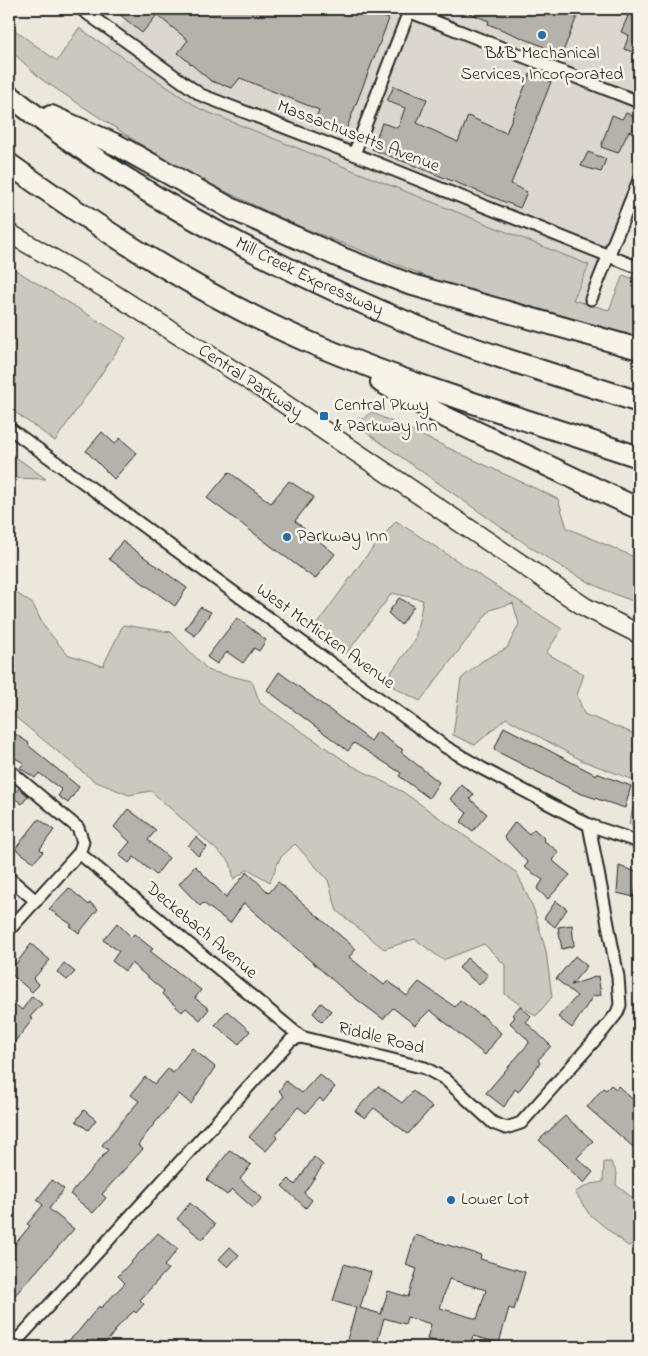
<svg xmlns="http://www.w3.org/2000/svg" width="648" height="1356" font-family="'Indie Flower',sans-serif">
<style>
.built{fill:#dbd7ce}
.green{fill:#cbc8bf;stroke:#7b7a75}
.building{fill:#b5b2ab;stroke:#2b2b2b;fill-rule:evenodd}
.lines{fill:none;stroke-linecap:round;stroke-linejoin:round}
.street-casing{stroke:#2b2b2b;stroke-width:15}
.primary-casing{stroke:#2b2b2b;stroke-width:21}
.highway-casing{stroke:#2b2b2b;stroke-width:24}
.street{stroke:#f7f3e8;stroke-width:11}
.primary{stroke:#f7f3e8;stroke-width:18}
.highway{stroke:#f7f3e8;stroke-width:20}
.poi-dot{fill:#1f6fb2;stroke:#f7f3e8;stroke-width:2}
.labels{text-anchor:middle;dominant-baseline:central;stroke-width:5;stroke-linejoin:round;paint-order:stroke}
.poi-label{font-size:18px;fill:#2b2b2b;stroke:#f7f3e8;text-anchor:start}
.street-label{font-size:18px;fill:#2b2b2b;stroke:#f7f3e8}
</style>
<rect width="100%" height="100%" fill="#ebe7dd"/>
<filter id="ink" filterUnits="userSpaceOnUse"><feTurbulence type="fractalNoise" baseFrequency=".02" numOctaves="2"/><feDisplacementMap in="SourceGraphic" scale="10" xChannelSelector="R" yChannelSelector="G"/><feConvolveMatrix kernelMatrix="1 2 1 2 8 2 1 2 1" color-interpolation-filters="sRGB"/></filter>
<g filter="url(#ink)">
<polygon class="built" points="133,9 639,9 639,176 589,304 572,300 588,265 200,109 106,46"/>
<g class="green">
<polygon points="9,26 57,61 79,28 200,109 589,265 573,300 609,310 623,275 639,281 639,337 441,282 296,225 178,169 41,79 9,49"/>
<polygon points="9,266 126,338 55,441 9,408"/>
<path d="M371,412L558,499L567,528L639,559V603C582,585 533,549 484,515C441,485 398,455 356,425Z"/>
<polygon points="9,452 46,479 9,478"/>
<polygon points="396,521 562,629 546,653 584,674 577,695 584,714 635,734 639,722 639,782 581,760 506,718 475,745 453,735 461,679 482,661 507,648 519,624 513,603 490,610 420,701 384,682 415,640 423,600 392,593 346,654 312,631 364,559"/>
<polygon points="9,588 33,604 43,625 67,654 103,666 123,625 171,632 209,671 252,681 260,703 351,765 403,792 517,873 534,910 546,951 552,997 536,1016 505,994 505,965 484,944 443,960 415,939 384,949 337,911 328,880 295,844 280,858 270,882 248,869 234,879 230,862 151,791 129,795 94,781 9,712"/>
<polygon points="639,783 639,826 629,824"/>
<polygon points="604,1162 611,1162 617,1173 616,1185 639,1203 639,1241 628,1246 589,1214 575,1192 591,1184 603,1182"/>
</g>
<g class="building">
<polygon points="113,9 311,9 327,15 329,9 363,9 389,19 344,135 315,120 319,110 240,78 232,88 211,81 178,53 188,40 157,15 142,33"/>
<polygon points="459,9 580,9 562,54 488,24 489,21"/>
<polygon points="610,9 639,9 639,54 624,49 629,35 621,32 628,16"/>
<polygon points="530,74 551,82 511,184 527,192 520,208 372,149 382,123 398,128 405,108 387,101 394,86 427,99 417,123 458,142 468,116 506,133"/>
<polygon points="626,113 639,119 639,136 629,131 618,153 601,147 612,115 622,119"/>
<polygon points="588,152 606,159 601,172 581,166"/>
<polygon points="102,432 115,444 120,438 137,453 114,479 86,451"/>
<polygon points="229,472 271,503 289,481 314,497 295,521 335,554 315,579 207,498"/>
<polygon points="122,541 187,588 175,606 109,559"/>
<polygon points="399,598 414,606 401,625 388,613"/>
<polygon points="200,607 211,612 195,636 185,629"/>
<polygon points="237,618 266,640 259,651 254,648 243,663 227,652 217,664 207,657"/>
<polygon points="279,672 371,741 377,732 403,750 401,752 439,782 429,798 399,776 401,773 354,743 348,751 267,690"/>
<polygon points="504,727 596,775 596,773 631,786 625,808 579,793 494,750"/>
<polygon points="9,730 29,743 28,745 79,787 68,803 58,796 62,790 39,773 35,778 20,768 24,763 9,755"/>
<polygon points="461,785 474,794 470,799 487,814 473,831 461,822 467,813 450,799"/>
<polygon points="19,788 28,796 22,804 12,796"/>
<polygon points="128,809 156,830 148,840 169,858 156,875 134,857 129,863 119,855 130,842 114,827"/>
<polygon points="39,819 54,830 40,849 43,852 34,862 15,849"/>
<polygon points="515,822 529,834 534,829 544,838 543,840 559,852 552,860 570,875 548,899 537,889 543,880 524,867 528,863 504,837"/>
<polygon points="196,837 207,847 198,856 188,846"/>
<polygon points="195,866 226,897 247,872 269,893 278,882 356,949 349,957 384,985 388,981 407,996 419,982 455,1007 460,1000 481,1016 482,1015 501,1033 485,1055 430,1010 415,1025 393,1008 383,1019 343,989 244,903 230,923 203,903 200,906 179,884"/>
<polygon points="619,866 639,873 634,897 617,893"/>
<polygon points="69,888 89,905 90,903 98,909 79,933 70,926 72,925 49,909"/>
<polygon points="556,901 567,909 555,927 544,918"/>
<polygon points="117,923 131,937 134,934 153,949 150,951 201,990 195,998 209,1009 200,1020 186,1008 182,1012 162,994 164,991 131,963 125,971 112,961 119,951 103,940"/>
<polygon points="572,925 574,946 562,949 558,927"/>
<polygon points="31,944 50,960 33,979 39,985 32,992 9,972 9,957 16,964"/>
<polygon points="575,956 587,966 571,985 598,976 601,995 593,996 572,1028 558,1017 577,996 556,979"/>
<polygon points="467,958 488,975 479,985 459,968"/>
<polygon points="64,963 75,972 67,980 57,972"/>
<polygon points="32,996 42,1004 30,1017 33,1019 9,1049 9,999 22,1010"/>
<polygon points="321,1003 331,1011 322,1022 313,1013"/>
<polygon points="520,1006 531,1016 526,1022 551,1046 538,1060 540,1063 518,1092 515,1089 504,1107 486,1093 529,1043 528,1040 510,1023 515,1017 512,1015"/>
<polygon points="227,1011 250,1031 239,1044 215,1025"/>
<polygon points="192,1048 215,1067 191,1104 179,1094 154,1124 138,1145 143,1149 102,1194 106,1198 93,1213 70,1194 108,1150 102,1145 139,1101 131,1095 145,1077 155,1084 168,1069 173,1073"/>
<polygon points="319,1074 335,1087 323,1102 320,1098 306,1113 298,1107 275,1135 277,1138 266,1151 249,1137 284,1096 279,1091 286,1081 302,1093"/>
<polygon points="611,1085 616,1089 618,1086 639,1105 639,1152 587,1107 603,1088 606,1090"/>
<polygon points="378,1086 402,1103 413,1091 432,1107 408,1134 374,1108 365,1118 355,1111"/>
<polygon points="84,1110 96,1120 88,1130 76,1121"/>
<polygon points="565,1116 593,1141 577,1158 593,1172 584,1183 539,1140"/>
<polygon points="230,1150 251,1165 240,1179 262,1198 253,1208 232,1189 227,1195 207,1180"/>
<polygon points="314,1157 323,1165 304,1193 312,1200 306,1208 282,1186 289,1179 295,1185"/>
<polygon points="52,1180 64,1189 49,1209 74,1229 9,1302 9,1251 30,1226 27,1224 43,1205 37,1200"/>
<polygon points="190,1203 215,1225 202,1239 177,1219"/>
<polygon points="158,1233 178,1249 164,1266 168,1269 140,1300 144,1304 136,1313 134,1311 121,1323 103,1347 61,1347 77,1333 99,1306 101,1308 125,1283 118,1276"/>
<path d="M415,1235L481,1255L480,1259L525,1272L514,1310L509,1308L499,1343L473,1336L469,1347H454L427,1339L431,1324L407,1317L405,1324L384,1318L376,1347L359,1344L358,1347H345L356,1308L333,1301L344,1264L371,1272L360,1308L381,1314L388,1291L408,1297L417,1269L406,1265ZM449,1279L486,1290L477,1319L440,1308Z"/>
<polygon points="230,1247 239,1255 228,1267 219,1259"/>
</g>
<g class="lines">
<g class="street-casing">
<g id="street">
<polyline points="81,9 201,95 354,154 639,268"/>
<polyline points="403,9 639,102"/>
<polyline points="354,154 410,9"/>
<polyline points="591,299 639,180"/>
<polyline points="9,428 444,746 483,769 589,825 639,842"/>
<polyline points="9,770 78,828 83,842 79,853 9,930"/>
<polyline points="79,853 301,1037"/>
<polyline points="9,878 36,901"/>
<polyline points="11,1347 291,1040 301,1037 425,1068 445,1079 493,1123 506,1128 521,1123 602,1032 617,1013 620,1005 618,977 589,825"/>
</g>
</g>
<g class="primary-casing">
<polyline id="primary" points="9,233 111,292 267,392 585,607 639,634"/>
</g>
<g class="highway-casing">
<g id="highway">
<path id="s1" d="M9,95C133,194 274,268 421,328C492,357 567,378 639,402"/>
<polyline points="51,116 117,145 232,209 342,258 409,284 639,349"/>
<path d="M9,164C106,233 208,300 318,346C423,390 532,421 639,457"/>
<polyline points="381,382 443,416 639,509"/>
</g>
</g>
<use href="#street" class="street"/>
<use href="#primary" class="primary"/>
<use href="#highway" class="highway"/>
</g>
</g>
<g class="poi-dot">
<circle cx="542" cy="35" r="5"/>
<rect x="319" y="411" width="10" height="10" rx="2.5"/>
<circle cx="287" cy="537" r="5"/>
<circle cx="451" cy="1200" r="5"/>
</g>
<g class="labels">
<g class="poi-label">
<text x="542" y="54" text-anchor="middle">B&amp;B Mechanical<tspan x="542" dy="21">Services, Incorporated</tspan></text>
<text x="334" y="406">Central Pkwy<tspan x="334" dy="21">&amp; Parkway Inn</tspan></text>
<text x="297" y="537">Parkway Inn</text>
<text x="461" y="1200">Lower Lot</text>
</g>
<g class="street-label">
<text transform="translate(358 137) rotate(21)">Massachusetts Avenue</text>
<text stroke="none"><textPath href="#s1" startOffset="352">Mill Creek Expressway</textPath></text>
<text transform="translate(250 382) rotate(33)">Central Parkway</text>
<text transform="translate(325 637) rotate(36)">West McMicken Avenue</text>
<text transform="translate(201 931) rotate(40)">Deckebach Avenue</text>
<text transform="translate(381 1039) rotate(14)">Riddle Road</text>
</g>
</g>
<rect width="648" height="1356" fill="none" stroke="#f7f3e8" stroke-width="30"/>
<rect x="15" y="15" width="618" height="1326" fill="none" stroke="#2b2b2b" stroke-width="2" filter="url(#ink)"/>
</svg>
